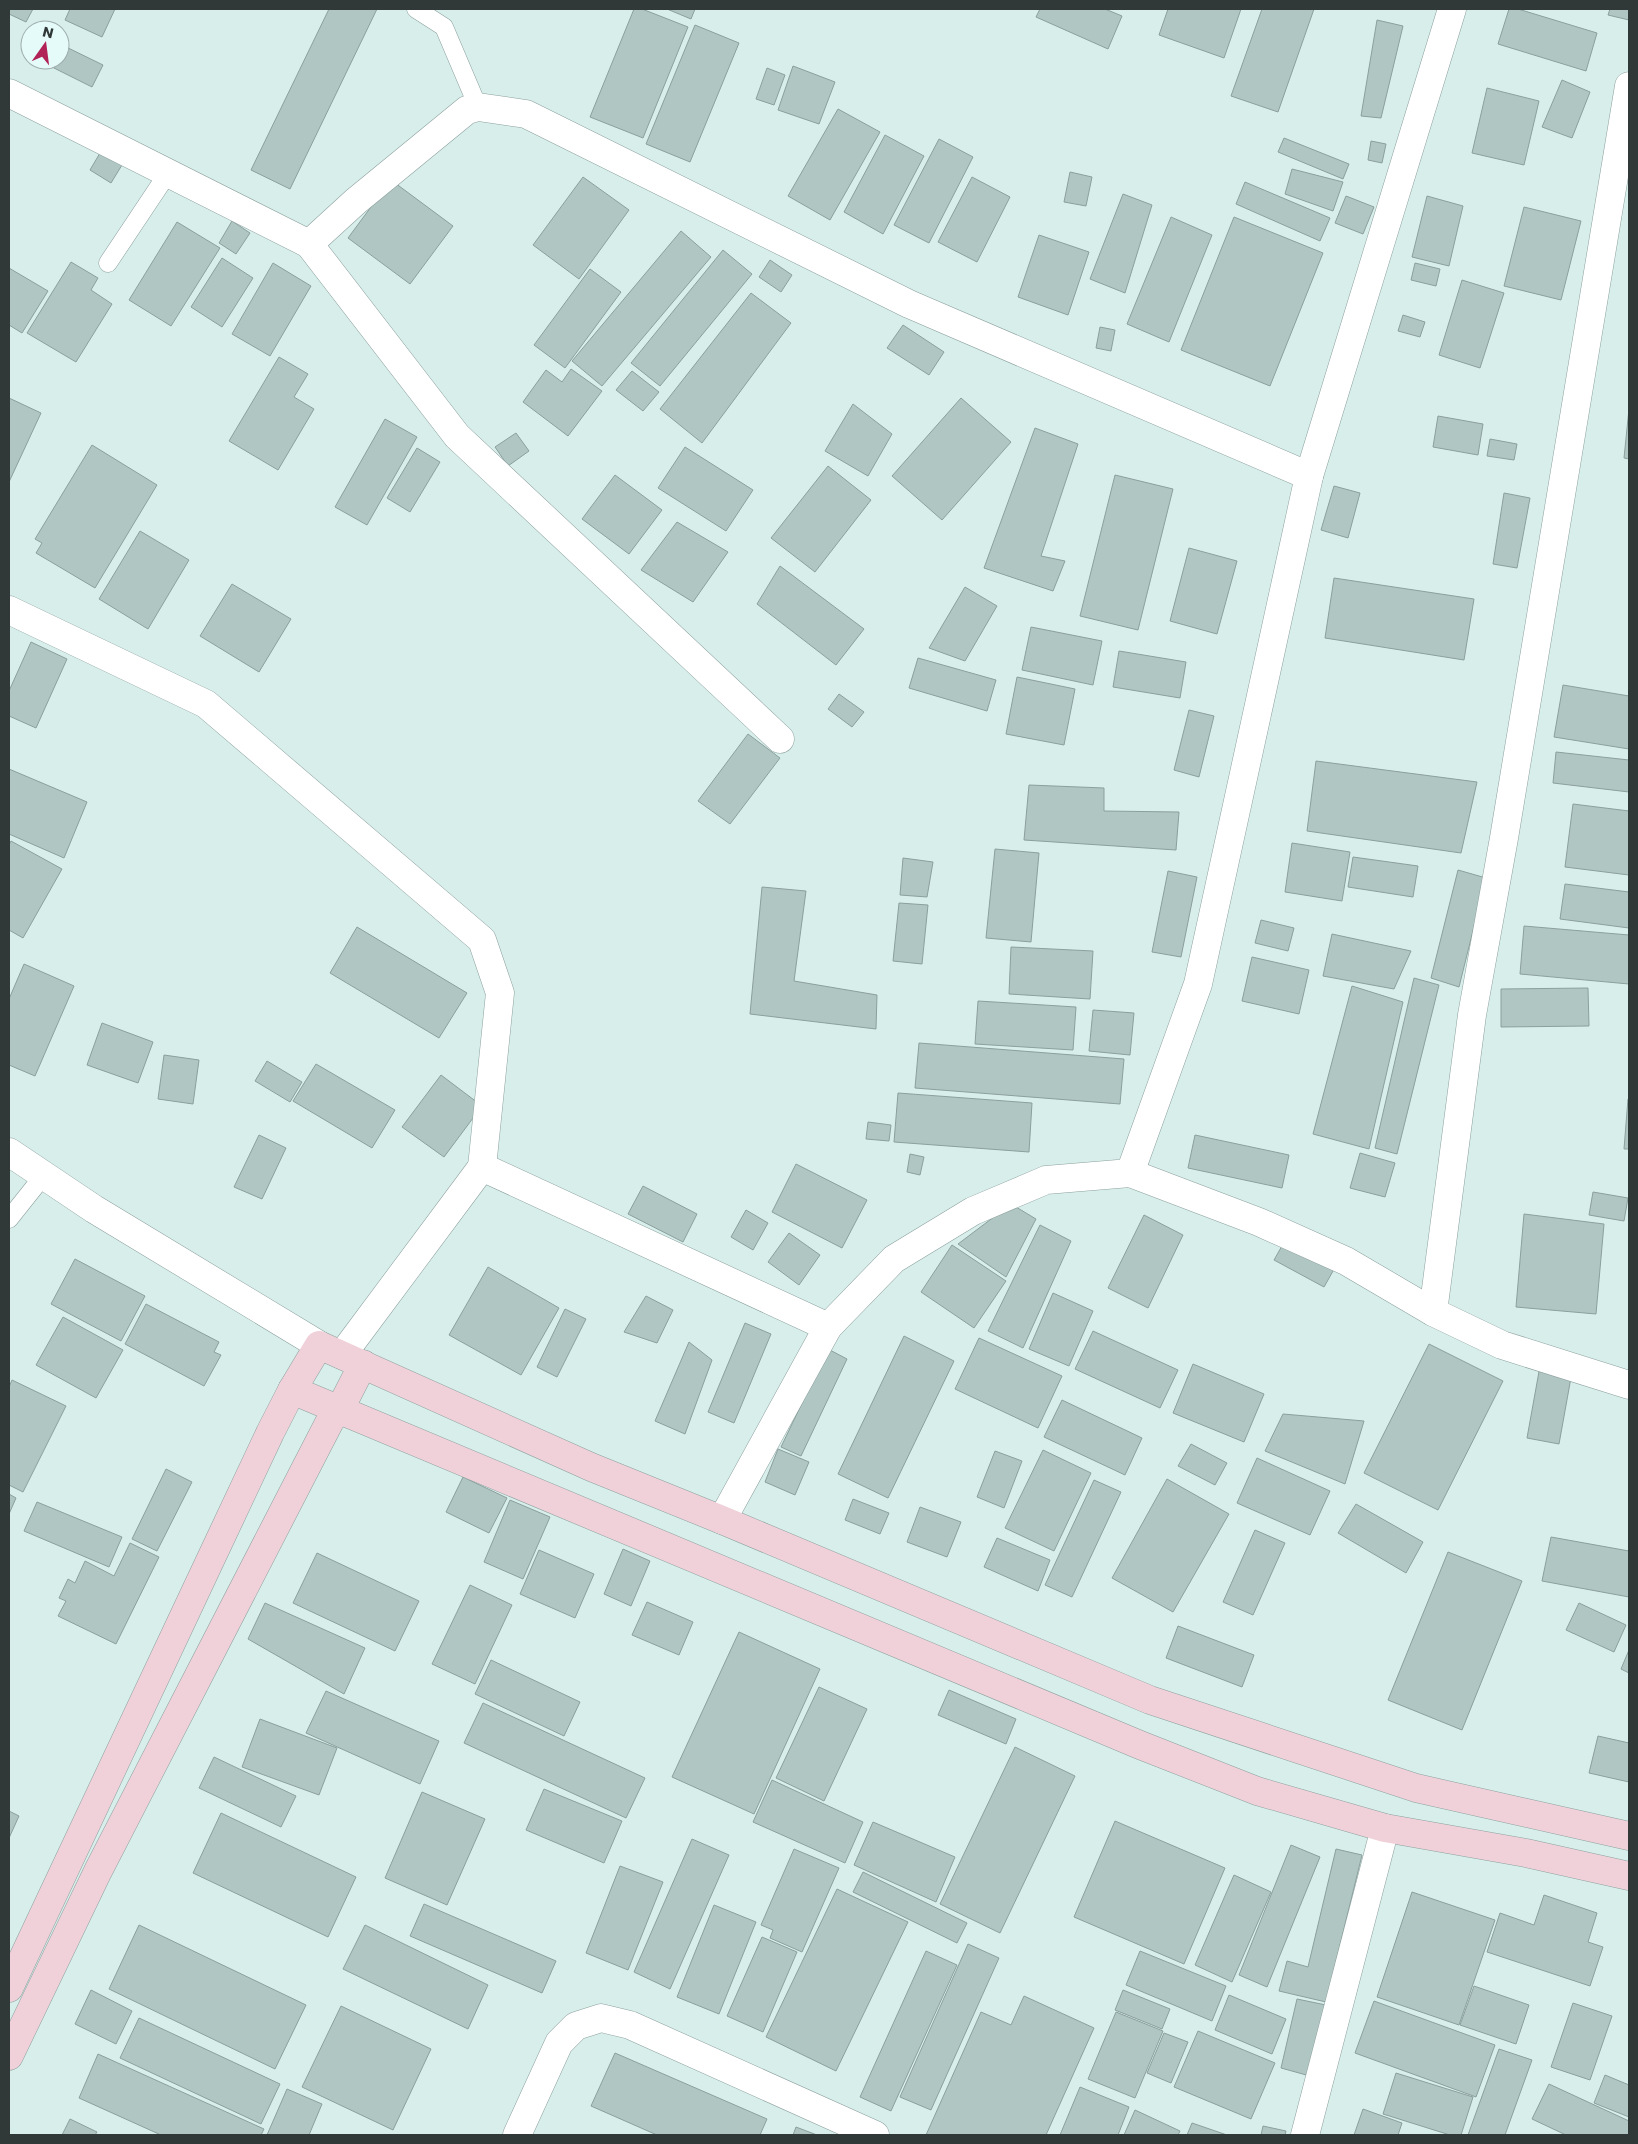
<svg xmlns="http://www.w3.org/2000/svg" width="1638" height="2144" font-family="Poppins,sans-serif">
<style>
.building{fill:#b0c6c3;stroke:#8ba09d}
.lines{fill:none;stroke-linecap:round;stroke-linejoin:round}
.lane-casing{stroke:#8ca19e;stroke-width:19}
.street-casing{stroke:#8ca19e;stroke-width:29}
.secondary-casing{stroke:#8ca19e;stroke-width:29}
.lane{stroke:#fff;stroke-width:18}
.street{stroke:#fff;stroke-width:28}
.secondary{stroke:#f0d1d9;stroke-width:28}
</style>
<rect width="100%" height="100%" fill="#d8eeeb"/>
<g class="building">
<polygon points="9,9 33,9 26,22 9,14"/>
<polygon points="70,9 115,9 102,37 65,20"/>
<polygon points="329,9 377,9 290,189 251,170"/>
<polygon points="634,9 642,9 688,27 643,138 590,117"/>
<polygon points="667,9 695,9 691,19"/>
<polygon points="1040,9 1105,9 1122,16 1108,49 1036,17"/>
<polygon points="1168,9 1241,9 1224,58 1159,35"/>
<polygon points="1262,9 1314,9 1278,112 1231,96"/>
<polygon points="1509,9 1518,9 1597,33 1586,71 1498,44"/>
<polygon points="1610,9 1629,9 1629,20 1608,15"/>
<polygon points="1377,20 1403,26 1381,118 1361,116"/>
<polygon points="695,25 739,43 690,162 646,144"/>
<polygon points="60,44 103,65 92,87 38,60 60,60"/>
<polygon points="793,66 835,82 819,124 778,110"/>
<polygon points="767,68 785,75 774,105 756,99"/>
<polygon points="1562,80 1590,92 1572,138 1542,127"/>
<polygon points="1487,88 1539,101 1524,165 1472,153"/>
<polygon points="838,109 880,132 830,220 788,196"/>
<polygon points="885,135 924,156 883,234 844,212"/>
<polygon points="1284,138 1349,164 1343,179 1278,152"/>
<polygon points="939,139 973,157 929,243 894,225"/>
<polygon points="1371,141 1386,144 1382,163 1368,160"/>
<polygon points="100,153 122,165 111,183 90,170"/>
<polygon points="1292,169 1343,182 1333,211 1285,194"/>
<polygon points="1070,172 1092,177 1086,206 1064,202"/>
<polygon points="583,177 629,210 579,279 533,245"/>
<polygon points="972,177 1010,197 977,262 938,242"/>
<polygon points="391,180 453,226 410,284 348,238"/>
<polygon points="1245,182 1330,218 1320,241 1236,204"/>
<polygon points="1123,194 1152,205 1125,293 1090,279"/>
<polygon points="1346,196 1374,207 1363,234 1335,223"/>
<polygon points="1427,196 1463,206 1449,266 1412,257"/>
<polygon points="1524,207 1581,221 1561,300 1504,286"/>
<polygon points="1171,217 1212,235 1169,342 1127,324"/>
<polygon points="1234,217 1323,253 1270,386 1181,350"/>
<polygon points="232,221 250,233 236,254 219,243"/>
<polygon points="177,222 220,248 171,326 129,300"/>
<polygon points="681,231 711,257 602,386 572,361"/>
<polygon points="1039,235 1089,252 1068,315 1018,297"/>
<polygon points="723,250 752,274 660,386 631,363"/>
<polygon points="222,258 253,278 222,327 191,307"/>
<polygon points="770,260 792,275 781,292 759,277"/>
<polygon points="71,262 98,278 91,290 112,304 76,362 27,333"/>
<polygon points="273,263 311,286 270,356 232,334"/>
<polygon points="1415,263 1440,269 1436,286 1411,280"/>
<polygon points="9,268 48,291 22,333 9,325"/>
<polygon points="590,269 621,292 565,368 534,345"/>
<polygon points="1462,280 1504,293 1480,368 1439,355"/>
<polygon points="751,293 791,323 702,443 660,409"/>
<polygon points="1403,315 1425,322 1420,337 1398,331"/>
<polygon points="903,325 944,352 929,375 887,348"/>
<polygon points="1100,327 1115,330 1111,351 1096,348"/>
<polygon points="279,357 308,374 294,397 314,409 278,470 229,441"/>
<polygon points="571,369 602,391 568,436 523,402 546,370 562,382"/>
<polygon points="632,371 659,392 643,411 616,390"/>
<polygon points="9,398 41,413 9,482"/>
<polygon points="961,398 1011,442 942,520 892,476"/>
<polygon points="853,404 892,434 868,476 825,451"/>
<polygon points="1629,409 1629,459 1624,458"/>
<polygon points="1438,416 1483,424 1478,455 1433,447"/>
<polygon points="385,419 417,437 367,525 335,507"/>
<polygon points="1035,428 1078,444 1041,556 1065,561 1053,591 984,568"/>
<polygon points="516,433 529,451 508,466 495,447"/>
<polygon points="1490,439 1517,444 1514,460 1487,456"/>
<polygon points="92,445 157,485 95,588 36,553 42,543 35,539"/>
<polygon points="685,447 753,490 726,531 658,488"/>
<polygon points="417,448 440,462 410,512 387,498"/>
<polygon points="828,466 871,500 815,572 771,538"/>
<polygon points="615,475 662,510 629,554 582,519"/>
<polygon points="1115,475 1173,489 1138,630 1080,616"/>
<polygon points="1334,486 1360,493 1348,538 1321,530"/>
<polygon points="1504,493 1530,498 1517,568 1493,564"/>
<polygon points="677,522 728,552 693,602 641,570"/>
<polygon points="140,531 189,560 148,629 99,599"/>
<polygon points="1189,548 1237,561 1217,634 1170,621"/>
<polygon points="780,566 864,629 836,665 757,604"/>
<polygon points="1334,578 1474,599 1464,660 1325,638"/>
<polygon points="232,584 291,619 259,672 200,636"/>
<polygon points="965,587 997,606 965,661 929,648"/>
<polygon points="1031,627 1102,641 1093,685 1022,670"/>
<polygon points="31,642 67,659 36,728 9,716 9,691"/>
<polygon points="1119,651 1186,662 1180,698 1113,687"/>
<polygon points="918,658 996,680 987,711 909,688"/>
<polygon points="1017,677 1075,689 1064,745 1006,734"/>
<polygon points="1563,685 1629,696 1629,749 1554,737"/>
<polygon points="839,694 864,712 852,727 828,709"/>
<polygon points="1189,710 1214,716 1199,777 1174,770"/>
<polygon points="748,734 780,758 730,824 698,801"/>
<polygon points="1556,752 1629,760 1629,792 1553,783"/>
<polygon points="1316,761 1477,782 1461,853 1307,831"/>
<polygon points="9,769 87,802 64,858 9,834"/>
<polygon points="1029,785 1104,788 1104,811 1179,812 1176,850 1024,840"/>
<polygon points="1573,804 1629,811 1629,875 1565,867"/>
<polygon points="11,841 62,869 23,938 9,930 9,845"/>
<polygon points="1292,843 1350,852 1342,901 1285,892"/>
<polygon points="995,849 1039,853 1031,942 986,938"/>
<polygon points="1353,857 1418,866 1413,897 1348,887"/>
<polygon points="903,858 933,862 927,897 900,895"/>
<polygon points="1458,870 1486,878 1459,987 1431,978"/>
<polygon points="1168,871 1197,877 1181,957 1152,952"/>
<polygon points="1565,884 1629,892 1629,928 1560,919"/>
<polygon points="762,887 806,891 794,981 877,995 876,1029 750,1014"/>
<polygon points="899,903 928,905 922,964 893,961"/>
<polygon points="1261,920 1294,928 1288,951 1255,943"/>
<polygon points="1524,926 1629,935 1629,984 1520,974"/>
<polygon points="357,927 467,993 439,1038 330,973"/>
<polygon points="1332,934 1411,951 1394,989 1323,976"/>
<polygon points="1011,947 1093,951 1090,999 1009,994"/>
<polygon points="1252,957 1309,970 1299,1014 1242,1001"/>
<polygon points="24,964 74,986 35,1076 9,1065 9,999"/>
<polygon points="1414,978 1439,985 1397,1154 1375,1148"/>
<polygon points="1352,986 1403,1002 1369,1149 1313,1134"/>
<polygon points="1588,988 1589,1026 1501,1027 1501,989"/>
<polygon points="978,1001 1076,1007 1073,1050 975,1044"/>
<polygon points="1093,1010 1134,1013 1130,1055 1089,1051"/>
<polygon points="102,1023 153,1042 138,1083 87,1065"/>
<polygon points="919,1043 1124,1059 1120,1104 915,1088"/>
<polygon points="164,1055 199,1060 193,1104 158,1099"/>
<polygon points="267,1061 302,1082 290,1102 255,1081"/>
<polygon points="316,1064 395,1110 372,1148 293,1101"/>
<polygon points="441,1075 482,1106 444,1157 402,1127"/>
<polygon points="898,1093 1032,1103 1029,1152 894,1142"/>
<polygon points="1628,1099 1629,1099 1629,1149 1624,1149"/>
<polygon points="868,1122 891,1125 889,1141 866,1139"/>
<polygon points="259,1135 286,1148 262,1199 234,1187"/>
<polygon points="1195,1135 1289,1155 1282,1188 1188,1168"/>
<polygon points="1360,1153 1395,1163 1385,1197 1350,1188"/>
<polygon points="910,1154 924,1157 920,1175 907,1172"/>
<polygon points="796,1164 867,1200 842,1248 772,1212"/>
<polygon points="643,1186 697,1214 683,1242 628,1214"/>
<polygon points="1593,1192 1628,1198 1624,1221 1589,1215"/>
<polygon points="1011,1204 1036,1219 1006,1277 958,1244"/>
<polygon points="746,1210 768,1223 753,1250 731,1237"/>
<polygon points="1524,1214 1604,1224 1596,1314 1516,1307"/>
<polygon points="1144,1215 1183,1235 1148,1308 1108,1288"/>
<polygon points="1040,1225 1071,1241 1023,1348 988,1331"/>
<polygon points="789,1233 820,1255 799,1285 768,1262"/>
<polygon points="1287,1237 1337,1264 1324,1287 1274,1260"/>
<polygon points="952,1245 1006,1281 974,1328 921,1292"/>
<polygon points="75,1259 145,1296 121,1341 51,1304"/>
<polygon points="488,1267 559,1308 521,1375 449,1335"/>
<polygon points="1053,1293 1093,1311 1069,1366 1029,1349"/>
<polygon points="646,1296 673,1310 657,1343 624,1332"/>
<polygon points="146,1304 219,1342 214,1352 221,1355 204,1386 125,1344"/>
<polygon points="565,1309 586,1319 557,1377 537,1367"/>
<polygon points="63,1317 123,1350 96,1398 36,1365"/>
<polygon points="745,1323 771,1334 734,1423 708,1412"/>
<polygon points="1093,1331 1178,1370 1160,1408 1075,1369"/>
<polygon points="904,1336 954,1361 888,1498 838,1474"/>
<polygon points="979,1338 1062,1376 1038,1428 955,1389"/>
<polygon points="689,1342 712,1360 685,1434 655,1421"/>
<polygon points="1429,1344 1503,1381 1438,1510 1364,1473"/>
<polygon points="828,1349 847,1359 801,1456 781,1447"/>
<polygon points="1193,1364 1264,1394 1244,1442 1173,1413"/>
<polygon points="1540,1366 1572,1372 1559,1444 1527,1438"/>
<polygon points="12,1380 66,1406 23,1492 9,1485 9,1387"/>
<polygon points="1062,1400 1142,1438 1125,1475 1044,1437"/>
<polygon points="1283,1414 1364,1421 1345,1484 1265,1451"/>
<polygon points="1191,1444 1227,1463 1215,1485 1178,1466"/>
<polygon points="778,1449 809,1462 795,1495 765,1482"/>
<polygon points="1043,1450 1091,1473 1054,1551 1005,1528"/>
<polygon points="995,1451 1022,1461 1004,1508 977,1497"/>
<polygon points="1257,1458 1330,1491 1310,1535 1237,1503"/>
<polygon points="166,1469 192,1482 157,1551 132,1539"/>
<polygon points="463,1477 507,1498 489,1533 446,1512"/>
<polygon points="1167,1479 1229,1514 1173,1612 1112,1578"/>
<polygon points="1094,1480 1121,1492 1072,1597 1045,1585"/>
<polygon points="9,1494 16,1498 9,1514"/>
<polygon points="853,1499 889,1513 880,1534 845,1520"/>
<polygon points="510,1500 550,1517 523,1579 484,1562"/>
<polygon points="37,1502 122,1537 109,1567 24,1531"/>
<polygon points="1356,1504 1423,1542 1406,1573 1338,1533"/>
<polygon points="920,1507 961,1522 947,1557 907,1542"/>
<polygon points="1255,1530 1285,1543 1253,1615 1223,1602"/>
<polygon points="1551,1537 1629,1551 1629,1597 1542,1581"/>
<polygon points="997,1538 1050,1560 1038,1591 984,1567"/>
<polygon points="130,1543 159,1557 116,1644 58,1616 66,1601 59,1598 68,1579 75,1583 85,1561 114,1576"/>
<polygon points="623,1549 650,1561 631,1606 604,1594"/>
<polygon points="539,1550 594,1574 575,1618 520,1594"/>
<polygon points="1448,1552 1522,1581 1462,1730 1388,1700"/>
<polygon points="317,1553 419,1601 395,1651 293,1603"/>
<polygon points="470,1585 512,1605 475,1684 432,1664"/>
<polygon points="647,1602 693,1622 679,1655 632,1635"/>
<polygon points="265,1603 365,1648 344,1694 248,1639"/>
<polygon points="1579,1603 1626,1625 1614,1652 1566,1630"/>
<polygon points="1178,1626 1254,1655 1242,1687 1166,1658"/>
<polygon points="739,1632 820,1669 754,1814 672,1777"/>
<polygon points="1629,1650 1629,1673 1621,1669"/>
<polygon points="491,1660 580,1702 564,1736 475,1694"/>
<polygon points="819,1687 867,1709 824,1801 776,1778"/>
<polygon points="949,1690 1016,1719 1006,1744 938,1715"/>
<polygon points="326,1691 439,1741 420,1784 306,1733"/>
<polygon points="483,1703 645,1778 626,1818 464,1743"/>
<polygon points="260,1719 337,1748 319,1795 242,1767"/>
<polygon points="1598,1736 1629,1743 1629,1782 1589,1773"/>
<polygon points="1015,1747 1075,1776 1000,1933 940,1904"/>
<polygon points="214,1757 296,1796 281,1827 199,1788"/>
<polygon points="772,1780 863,1822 845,1863 753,1822"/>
<polygon points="544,1789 622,1821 604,1863 526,1830"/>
<polygon points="422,1792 485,1819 447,1905 385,1878"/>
<polygon points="9,1811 19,1816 9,1838"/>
<polygon points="221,1813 356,1877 328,1937 193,1873"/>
<polygon points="1115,1821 1225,1868 1184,1964 1074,1917"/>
<polygon points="873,1822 955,1857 936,1902 854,1865"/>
<polygon points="692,1839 729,1855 670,1989 634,1972"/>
<polygon points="1291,1845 1320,1857 1267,1987 1239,1975"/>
<polygon points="794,1849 839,1868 802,1952 770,1938 773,1930 761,1925"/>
<polygon points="1336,1849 1362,1855 1326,2002 1279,1991 1287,1961 1308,1967"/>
<polygon points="620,1866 663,1882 628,1970 586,1953"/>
<polygon points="863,1872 967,1923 957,1943 853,1892"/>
<polygon points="1234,1875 1271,1892 1232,1982 1195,1965"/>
<polygon points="837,1889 908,1922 836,2071 766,2037"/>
<polygon points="1412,1892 1495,1920 1459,2025 1377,1997"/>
<polygon points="1544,1895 1597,1913 1588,1942 1603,1947 1590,1986 1487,1952 1500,1913 1534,1925"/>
<polygon points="424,1904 556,1961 542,1993 410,1936"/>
<polygon points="714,1905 756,1922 719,2014 677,1997"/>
<polygon points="139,1925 306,2005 275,2069 109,1989"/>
<polygon points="365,1925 488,1985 468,2029 343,1969"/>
<polygon points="762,1937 797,1952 763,2032 727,2016"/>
<polygon points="968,1944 999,1958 931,2110 900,2097"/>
<polygon points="926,1951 957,1965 891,2111 860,2097"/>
<polygon points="1140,1951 1226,1986 1212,2021 1126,1985"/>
<polygon points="1474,1986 1529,2005 1516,2044 1460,2025"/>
<polygon points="91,1990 132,2011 116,2044 75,2024"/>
<polygon points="1123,1990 1170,2009 1162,2029 1115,2010"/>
<polygon points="1229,1995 1286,2019 1272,2054 1215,2030"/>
<polygon points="1024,1996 1094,2028 1046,2135 926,2135 981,2012 1011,2025"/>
<polygon points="1297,1999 1326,2005 1310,2076 1281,2068"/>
<polygon points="1374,2001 1495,2045 1476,2097 1355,2053"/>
<polygon points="1573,2003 1612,2016 1590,2080 1551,2067"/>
<polygon points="341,2006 431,2049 393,2130 302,2087"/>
<polygon points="1116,2012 1163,2031 1135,2098 1088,2079"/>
<polygon points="139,2018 280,2084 261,2124 120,2058"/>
<polygon points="1198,2031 1275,2063 1251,2119 1174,2087"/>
<polygon points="1164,2033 1188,2042 1171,2083 1147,2073"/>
<polygon points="1499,2049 1532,2060 1505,2135 1468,2135"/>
<polygon points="615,2053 767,2119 760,2135 657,2135 591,2106"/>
<polygon points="98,2054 264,2129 261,2135 161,2135 79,2098"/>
<polygon points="1396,2073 1473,2097 1461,2135 1450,2135 1383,2114"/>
<polygon points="1605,2075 1629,2085 1629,2117 1594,2103"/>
<polygon points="1549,2084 1629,2121 1629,2135 1566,2135 1532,2119"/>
<polygon points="1080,2087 1129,2107 1118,2135 1060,2135"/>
<polygon points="287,2089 322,2104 309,2135 267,2135"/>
<polygon points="1363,2109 1402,2123 1398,2135 1354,2135"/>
<polygon points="1135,2110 1180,2131 1178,2135 1124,2135"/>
<polygon points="70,2119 97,2132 95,2135 62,2135"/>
<polygon points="1192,2123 1227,2135 1187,2135"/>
<polygon points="1263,2126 1286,2131 1285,2135 1261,2135"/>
<polygon points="796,2127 817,2135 793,2135"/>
</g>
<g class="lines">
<g class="lane-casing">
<g id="lane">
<polyline points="416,9 444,27 478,107"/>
<polyline points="108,263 168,173"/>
<polyline points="9,1219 44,1175"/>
</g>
</g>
<g class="street-casing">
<g id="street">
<polyline points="1629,86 1504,838 1472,1015 1433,1312 1502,1345 1629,1385"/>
<polyline points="9,93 309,244 457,436 780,739"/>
<polyline points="309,244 356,201 467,110 478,107 526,114 909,304 1309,476"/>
<polyline points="9,610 206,704 482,940 500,993 482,1167"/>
<polyline points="9,1152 94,1209 319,1345"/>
<polyline points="1130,1173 1259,1222 1346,1261 1433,1312"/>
<polyline points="342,1355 482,1167 828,1327"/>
<polyline points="722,1520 828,1327 894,1259 973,1211 1046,1180 1130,1173 1198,984 1309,476 1452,9"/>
<polyline points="517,2135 559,2043 576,2026 601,2018 630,2025 875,2135"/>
<polyline points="1305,2135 1385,1828"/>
</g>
</g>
<g class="secondary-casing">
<g id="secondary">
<polyline points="292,1390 1140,1745 1257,1791 1385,1828 1526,1853 1629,1876"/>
<polyline points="9,1988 270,1433 292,1390 319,1345 591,1467 722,1520 1150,1700 1416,1788 1629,1836"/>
<polyline points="9,2056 98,1871 331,1419 339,1411 363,1364"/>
</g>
</g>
<use href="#lane" class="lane"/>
<use href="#street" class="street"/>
<use href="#secondary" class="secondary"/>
</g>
<rect width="1638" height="2144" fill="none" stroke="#303938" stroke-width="20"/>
<g transform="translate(45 45) rotate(14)"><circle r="24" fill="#e5fbf9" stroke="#9dadac"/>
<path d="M0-4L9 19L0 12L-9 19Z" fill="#b12257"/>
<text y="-8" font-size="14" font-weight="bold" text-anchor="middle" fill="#303938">N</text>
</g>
</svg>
